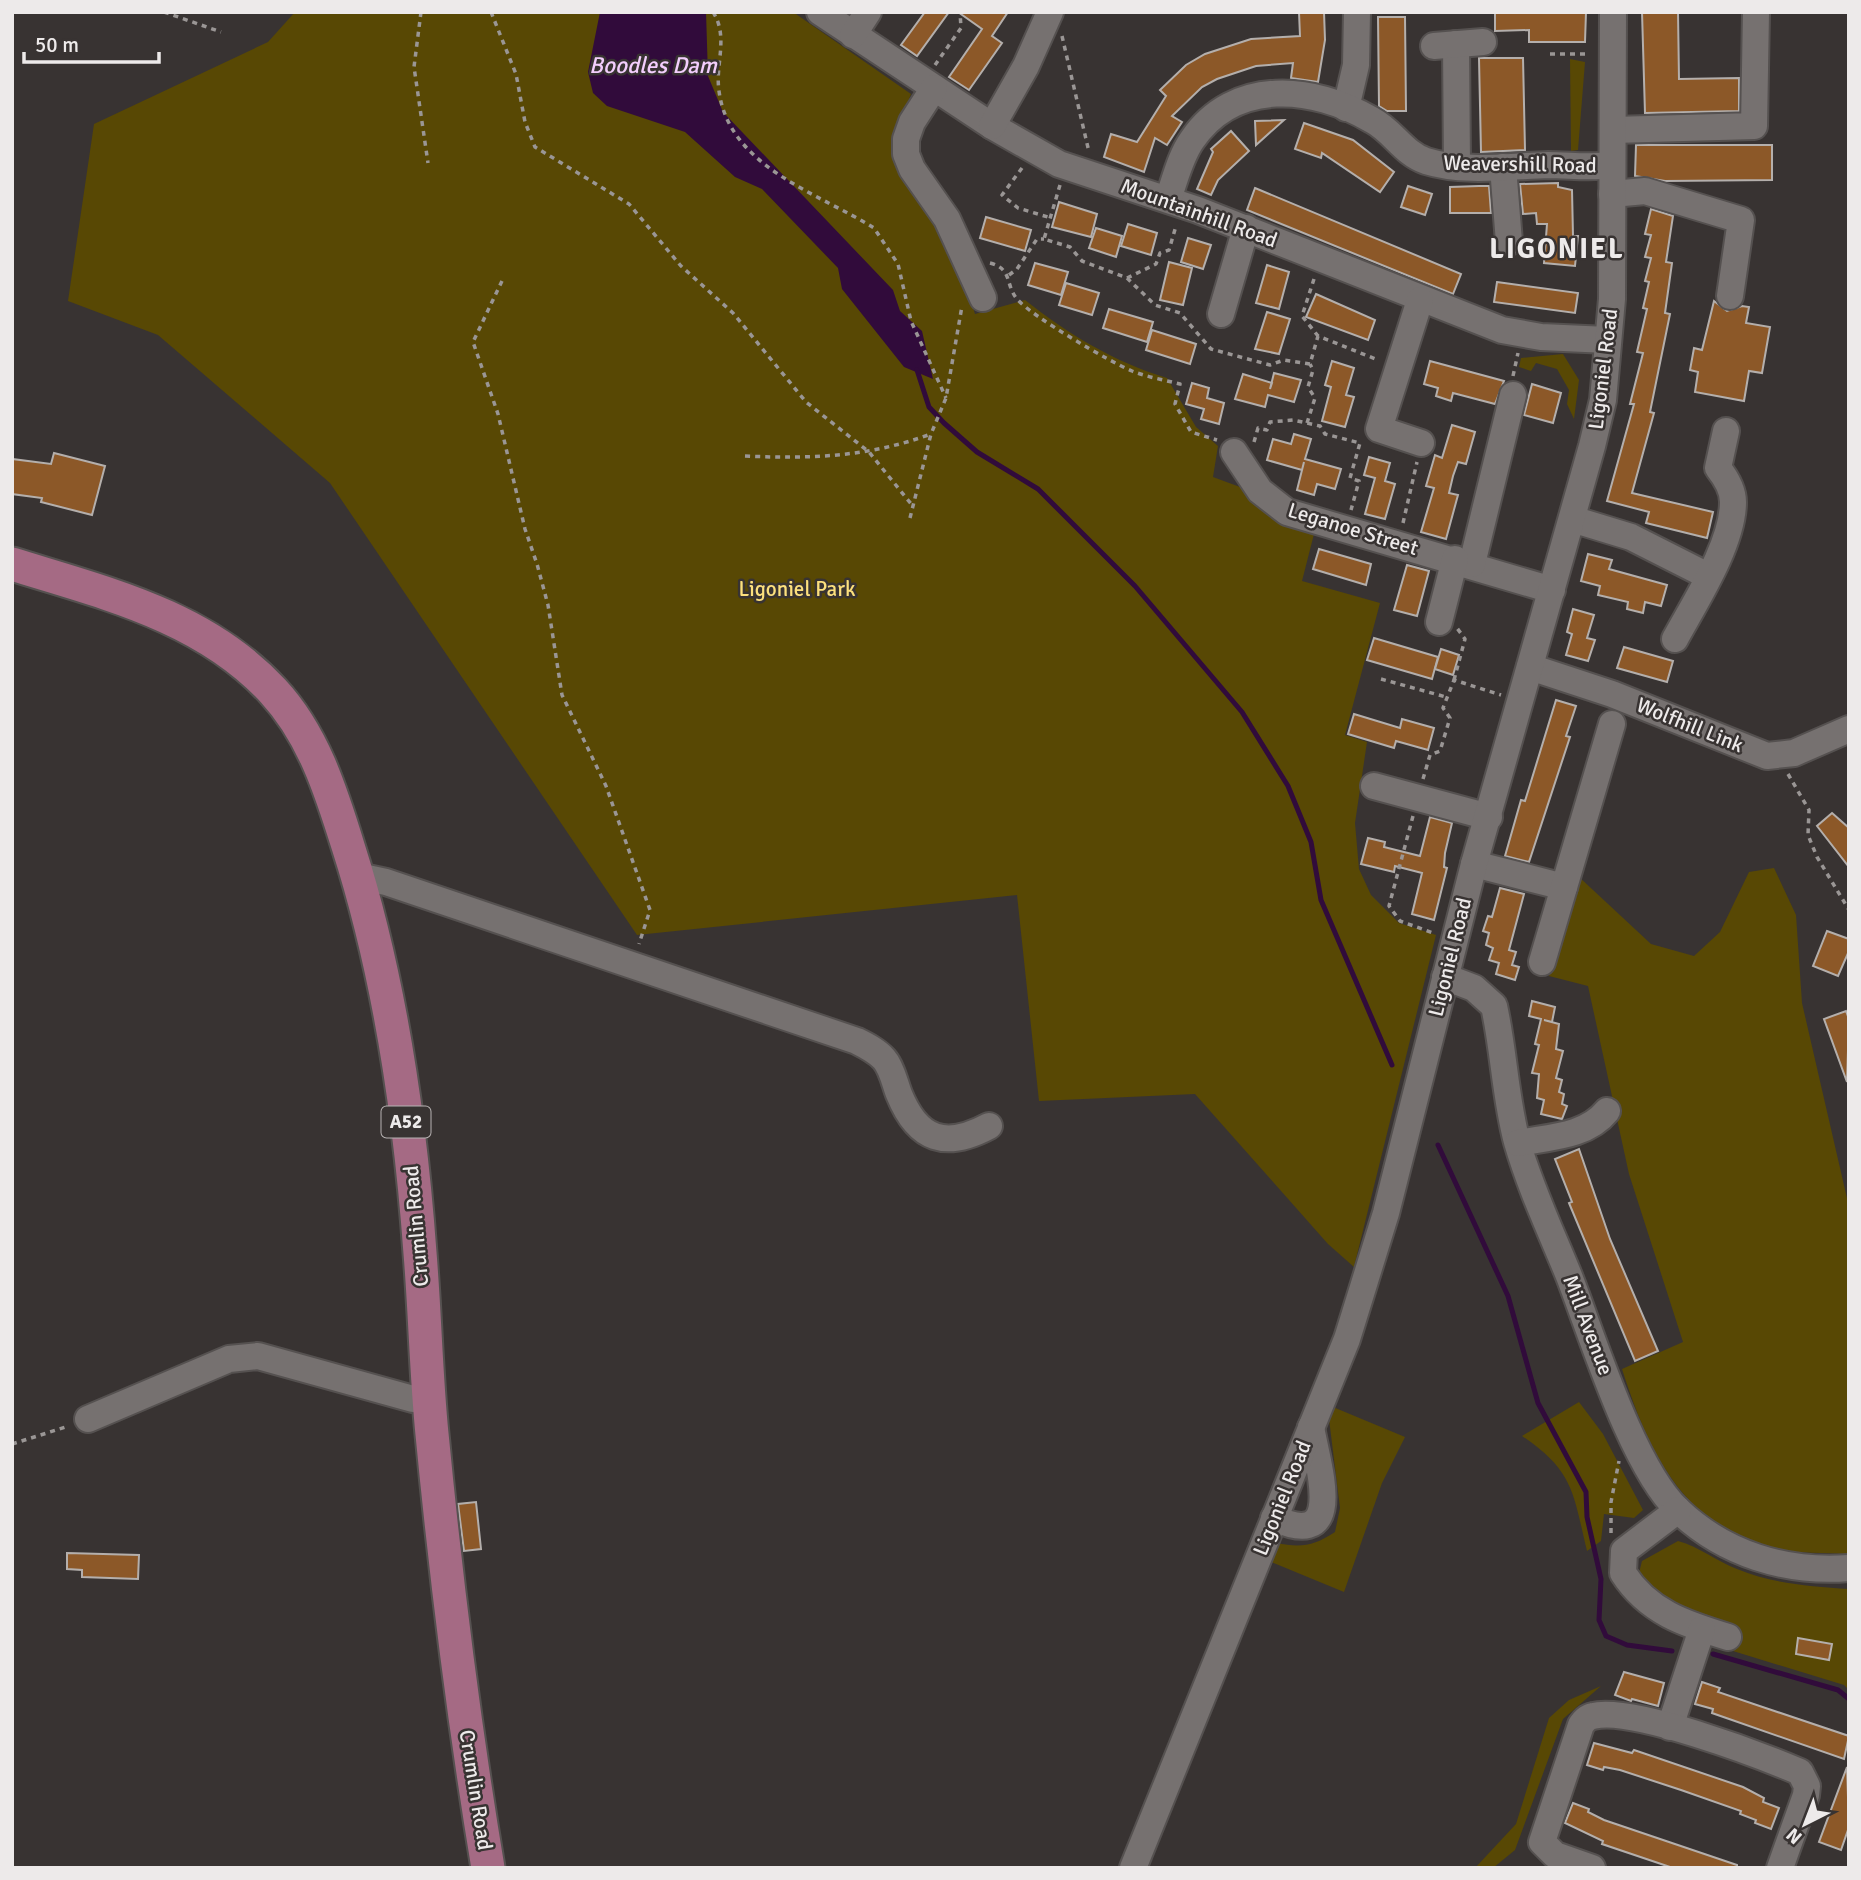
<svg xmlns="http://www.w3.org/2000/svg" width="1861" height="1880" font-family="Signika,sans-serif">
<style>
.green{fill:#584804}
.water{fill:#310b3b}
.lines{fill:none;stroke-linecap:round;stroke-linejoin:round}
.stream{stroke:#310b3b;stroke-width:5}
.building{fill:#8c5828;stroke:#b4afac;stroke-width:2}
.minor-casing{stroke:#555150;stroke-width:30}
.major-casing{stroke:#555150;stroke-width:37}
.path{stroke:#9a9695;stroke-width:3.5;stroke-dasharray:5 5;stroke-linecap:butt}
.minor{stroke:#767170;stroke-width:26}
.major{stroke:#a56a84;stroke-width:33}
.labels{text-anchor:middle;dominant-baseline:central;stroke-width:5;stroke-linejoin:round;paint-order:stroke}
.shield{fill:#383332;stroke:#b7b3b3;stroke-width:2}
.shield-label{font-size:19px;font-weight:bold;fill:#edeaea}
.street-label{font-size:21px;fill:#edeaea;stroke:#383332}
.park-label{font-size:21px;fill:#fce07d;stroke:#383332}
.water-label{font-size:23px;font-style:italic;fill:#f3cefd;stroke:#383332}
.district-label{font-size:28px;font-weight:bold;letter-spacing:2px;fill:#edeaea;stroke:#383332}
</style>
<rect width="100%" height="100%" fill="#383332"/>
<g class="green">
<path d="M295,12H793L911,94L893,140L962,274L975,314L1025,300C1068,334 1114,362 1167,378L1196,427L1218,446L1213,477L1240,487L1275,520L1314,534L1302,581L1380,603L1345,735L1367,742L1355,823L1359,869L1371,895L1399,923L1436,935L1354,1267L1328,1244L1195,1094L1039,1101L1017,895L637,935L330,483L158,335L68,301L94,124L268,42Z"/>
<polygon points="1570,59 1585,62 1578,150 1571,151"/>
<polygon points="1563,354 1579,380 1574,419 1567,404 1569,390 1557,369 1536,363 1531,371 1519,367 1521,358"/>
<path d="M1774,868L1796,915L1802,1003L1849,1207V1553L1845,1554C1819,1552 1789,1554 1764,1546C1680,1522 1646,1445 1622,1369L1683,1342L1629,1174L1588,986L1549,976L1578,876L1651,944L1694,956L1720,932L1749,872Z"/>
<path d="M1579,1402L1603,1434L1643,1510L1634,1518L1604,1514L1601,1541L1587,1551C1573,1493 1574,1471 1522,1436Z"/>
<path d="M1333,1407L1405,1437L1382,1483L1344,1592L1269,1561L1276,1543C1301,1548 1314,1546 1335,1532L1340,1508L1329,1419Z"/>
<path d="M1678,1541C1700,1547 1716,1561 1737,1569C1773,1584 1810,1586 1849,1589V1690L1844,1685L1733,1651L1741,1631L1677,1610L1659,1600L1639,1573L1642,1561Z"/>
<polygon points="1601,1686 1563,1719 1515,1850 1493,1868 1475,1868 1516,1824 1549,1718 1569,1700"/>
</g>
<polygon class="water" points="600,12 706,12 708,76 723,112 893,290 900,311 922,331 933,379 904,367 842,289 838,268 762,189 735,177 685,132 607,106 593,93 588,72"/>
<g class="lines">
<g class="stream">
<polyline points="917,370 929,407 944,423 977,452 1038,489 1135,586 1242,712 1288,786 1311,842 1321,900 1392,1065"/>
<polyline points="1438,1145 1508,1296 1538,1403 1586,1492 1587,1517 1601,1579 1599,1620 1606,1636 1627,1645 1672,1651"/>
<polyline points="1713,1654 1838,1690 1849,1699"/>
</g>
</g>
<g class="building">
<polygon points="925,12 949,12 917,56 901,45"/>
<polygon points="958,12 1008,12 992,36 1002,43 969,90 949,77 982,29"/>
<polygon points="1299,12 1324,12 1325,40 1318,82 1291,78 1293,63 1256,66 1217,79 1202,87 1172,116 1182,122 1167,145 1155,138 1144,172 1104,157 1111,134 1137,142 1166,96 1160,90 1186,65 1205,54 1251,39 1300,36"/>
<polygon points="1495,12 1586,12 1585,42 1529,42 1529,30 1495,31"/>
<polygon points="1642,12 1678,12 1679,79 1739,78 1739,111 1645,113"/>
<polygon points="1378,17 1405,17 1406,111 1387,111 1379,106"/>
<polygon points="1479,58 1523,58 1525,150 1481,152"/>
<polygon points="1284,120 1256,145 1255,121"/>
<polygon points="1304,123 1353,140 1394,172 1380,192 1322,153 1321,158 1295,149"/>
<polygon points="1231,131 1249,151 1218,180 1211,195 1197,189 1213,152 1211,149"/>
<polygon points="1636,145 1772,145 1772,180 1665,181 1635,176"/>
<polygon points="1558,183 1558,187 1572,190 1573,236 1578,236 1575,266 1544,263 1547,224 1537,224 1536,213 1523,214 1520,184"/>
<polygon points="1408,186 1432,194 1425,215 1401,207"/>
<polygon points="1479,186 1489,186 1491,213 1450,213 1450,187"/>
<polygon points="1255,188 1461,274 1453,294 1247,210"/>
<polygon points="1059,202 1097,214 1091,237 1052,227"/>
<polygon points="1651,209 1673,216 1666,262 1672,263 1665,313 1670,314 1650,412 1654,413 1632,493 1713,512 1707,538 1646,523 1649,512 1607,501 1634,404 1630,404 1643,353 1637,352 1647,309 1643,308 1649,282 1645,281 1651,258 1645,257 1651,235 1645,234"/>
<polygon points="986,217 1031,230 1025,251 980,238"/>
<polygon points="1128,224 1157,233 1151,255 1121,246"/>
<polygon points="1096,228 1122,236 1116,257 1089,248"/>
<polygon points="1188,238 1211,245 1203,269 1181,262"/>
<polygon points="1169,262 1192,268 1183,305 1160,300"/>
<polygon points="1035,263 1068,272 1061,295 1028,285"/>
<polygon points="1267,265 1289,272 1279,309 1256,303"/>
<polygon points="1497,282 1578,293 1575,313 1494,302"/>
<polygon points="1066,283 1099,293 1092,315 1059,305"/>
<polygon points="1316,294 1375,320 1368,340 1306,317"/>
<polygon points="1714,301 1727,311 1742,306 1749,307 1746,323 1770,327 1762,373 1749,371 1744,401 1695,392 1698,372 1690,370 1694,348 1702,350"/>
<polygon points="1109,309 1153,322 1147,342 1103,328"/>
<polygon points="1267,312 1290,319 1279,354 1255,349"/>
<polygon points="1152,330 1196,344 1190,364 1146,350"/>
<polygon points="1332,361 1354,368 1346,395 1354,397 1345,427 1322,421 1331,387 1325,385"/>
<polygon points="1430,361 1504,381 1495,404 1453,393 1451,401 1436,396 1438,388 1424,384"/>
<polygon points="1274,373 1301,380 1294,402 1268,395 1265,407 1235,399 1243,374 1272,383 1270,389"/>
<polygon points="1192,383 1209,388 1207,398 1224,403 1219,424 1201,419 1204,409 1186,404"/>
<polygon points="1532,384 1561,393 1553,423 1524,415"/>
<polygon points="1452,425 1475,432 1466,464 1458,462 1453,476 1449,493 1458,495 1446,539 1421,532 1434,488 1426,486 1435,455 1442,458"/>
<polygon points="1294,434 1311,439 1305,459 1341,469 1335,489 1317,484 1314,495 1297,490 1304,462 1302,470 1267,460 1273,439 1291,444"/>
<polygon points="54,453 105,466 92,515 41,502 42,498 12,494 12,459 51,464"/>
<polygon points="1369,457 1390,463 1385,481 1395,484 1385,519 1365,514 1375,478 1364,475"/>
<polygon points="1319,549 1371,564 1366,585 1313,569"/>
<polygon points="1588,554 1612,560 1609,569 1667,585 1661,606 1645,602 1643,613 1627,609 1628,602 1598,595 1600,586 1581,581"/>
<polygon points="1407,565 1429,571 1417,616 1394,610"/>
<polygon points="1573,609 1594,615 1587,638 1595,640 1588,661 1566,655 1572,634 1567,632"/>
<polygon points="1374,638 1438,657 1432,679 1367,660"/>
<polygon points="1624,647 1673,661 1667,682 1617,668"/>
<polygon points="1441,649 1459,655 1453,675 1435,669"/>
<polygon points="1556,700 1576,706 1566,736 1570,737 1529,862 1505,856 1521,800 1525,801"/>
<polygon points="1354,714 1400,728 1402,719 1434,728 1428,750 1396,741 1394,748 1348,734"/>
<polygon points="1832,813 1849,828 1849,867 1817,826"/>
<polygon points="1430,817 1452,823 1445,853 1444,867 1447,868 1434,920 1412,914 1422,873 1395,866 1394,872 1361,864 1368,838 1385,842 1384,847 1420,856"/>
<polygon points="1500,888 1524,894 1509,950 1516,952 1512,965 1519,967 1515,980 1496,974 1499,963 1489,960 1493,948 1486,945 1489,933 1483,931 1488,916 1492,917"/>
<polygon points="1827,931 1849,939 1849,951 1838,976 1813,966"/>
<polygon points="1532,1001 1555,1007 1552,1022 1544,1020 1559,1024 1556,1049 1563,1051 1556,1078 1562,1080 1559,1092 1564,1094 1562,1104 1567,1106 1562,1119 1541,1114 1544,1100 1537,1098 1539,1074 1532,1073 1539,1045 1535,1044 1541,1019 1529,1016"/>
<polygon points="1846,1011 1849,1019 1847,1082 1824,1019"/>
<polygon points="1579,1149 1610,1239 1658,1351 1635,1361 1569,1203 1572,1202 1555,1159"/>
<polygon points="476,1502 481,1549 464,1551 458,1504"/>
<polygon points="67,1553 139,1555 138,1579 82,1577 82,1570 67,1569"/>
<polygon points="1798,1638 1832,1644 1829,1660 1796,1654"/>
<polygon points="1624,1672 1664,1683 1658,1706 1632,1699 1631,1701 1615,1695"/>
<polygon points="1702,1682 1720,1688 1718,1692 1849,1736 1844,1759 1712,1713 1713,1709 1695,1704"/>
<polygon points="1594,1743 1632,1753 1634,1750 1743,1787 1764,1798 1763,1802 1779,1808 1771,1829 1755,1823 1756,1820 1740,1814 1741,1811 1681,1790 1620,1770 1604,1767 1603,1770 1587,1765"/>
<polygon points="1847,1767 1849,1827 1841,1850 1819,1842"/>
<polygon points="1573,1803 1589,1809 1588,1812 1604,1820 1737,1865 1737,1868 1673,1868 1602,1844 1603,1841 1565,1823"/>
</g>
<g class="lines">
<g class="minor-casing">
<g id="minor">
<polyline points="820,12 992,126 1059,164 1198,210 1502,330 1541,337 1608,340"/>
<polyline points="853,35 868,12"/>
<polyline points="1456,44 1457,166"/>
<polyline points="1434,46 1483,42"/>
<polyline points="934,88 912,122 906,139 906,154 912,169 947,219 983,298"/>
<polyline points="1346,108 1356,65 1357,12"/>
<polyline points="992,126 1026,66 1050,12"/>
<polyline points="1613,130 1754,126 1756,12"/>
<polyline points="1503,167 1509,242"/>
<polyline points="1612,194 1645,191 1741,220 1730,296"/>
<path d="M1168,199C1175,180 1180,157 1192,140C1234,78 1313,85 1372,120C1393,131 1403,153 1426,161C1464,173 1509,166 1548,165C1570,165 1589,168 1611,165"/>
<polyline points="1420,300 1379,429 1421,443"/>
<polyline points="1221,314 1246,228"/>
<polyline points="1234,452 1260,491 1287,512 1552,590"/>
<polyline points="1572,519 1631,537 1708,576"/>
<polyline points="1472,564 1513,395"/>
<polyline points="1439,622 1455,559"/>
<path d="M1675,639C1695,602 1733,544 1733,502C1733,489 1726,478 1718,468L1726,431"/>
<polyline points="1530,667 1612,694 1767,756 1794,753 1849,729"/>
<polyline points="1374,786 1489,817"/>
<polyline points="1474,864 1564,887"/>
<path d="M358,876L386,882L857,1041C867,1046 877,1051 884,1059C892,1068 895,1084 899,1094C918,1141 946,1149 989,1126"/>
<polyline points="1542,962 1612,724"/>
<path d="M1445,977L1474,988L1494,1006C1504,1051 1505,1097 1517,1142C1530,1187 1551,1232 1569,1276C1593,1338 1632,1466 1678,1510C1724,1554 1786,1573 1849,1568"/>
<path d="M1518,1143C1548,1137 1586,1137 1607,1111"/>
<polyline points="88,1419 229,1359 258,1356 413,1399 428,1396"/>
<path d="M1678,1510L1624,1551L1623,1573C1648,1612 1685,1624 1728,1637"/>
<path d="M1274,1518C1347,1552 1318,1467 1311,1427"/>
<polyline points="1670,1727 1702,1629"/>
<polyline points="1133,1868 1347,1339 1386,1213 1474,864 1592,446 1603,400 1612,299 1613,12"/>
<path d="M1592,1868L1555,1855L1542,1842L1581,1725C1584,1721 1587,1717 1593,1716C1632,1706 1760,1755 1800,1772L1807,1786L1806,1795L1780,1868"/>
</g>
</g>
<g class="major-casing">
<path id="major" d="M12,564C105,593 204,616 273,691C313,734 331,791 348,846C390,977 410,1115 420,1253C425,1313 426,1374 432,1434C446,1579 464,1724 488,1868"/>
</g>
<g class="path">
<polyline points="164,12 221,32"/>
<polyline points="421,12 414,67 428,163"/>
<polyline points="491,12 516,74 525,122 535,147 629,204 681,266 733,313 806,402 869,452 912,505"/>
<path d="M713,12C729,37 715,64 719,91C729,167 818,193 874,228L898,264L911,321L946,398"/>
<polyline points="1062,36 1089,152"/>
<polyline points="1550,54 1589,54"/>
<polyline points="935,65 961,28 960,12"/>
<polyline points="1022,168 1002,195 1018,208 1051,218"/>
<polyline points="1060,185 1044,239 1070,247 1082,261 1127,278 1155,305 1180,313 1211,349 1270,365 1284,360 1310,364 1318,336 1378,360"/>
<path d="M990,263C1013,269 1005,285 1017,299C1031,316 1110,362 1132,371C1147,377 1164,380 1180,384L1175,404L1191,432L1217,440"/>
<polyline points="1009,275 1017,269 1037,239 1044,239"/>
<polyline points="1127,278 1156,264 1160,253 1169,250 1176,226"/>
<polyline points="1314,279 1302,316 1318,336"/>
<polyline points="502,281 473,342 498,414 525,529 537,564 548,605 562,695 606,786 650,910 639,944"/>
<polyline points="1513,376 1518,353"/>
<polyline points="1307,423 1315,398 1308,387 1313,370 1310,364"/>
<polyline points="1254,442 1258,428 1267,430 1270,422 1293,420 1320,426 1325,434 1360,443 1350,478 1359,481 1351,510"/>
<path d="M745,456C810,459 869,457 931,434"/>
<polyline points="910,518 931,434 946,398 962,306"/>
<polyline points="1403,523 1417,462"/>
<polyline points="1381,679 1446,697"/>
<polyline points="1454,680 1465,639 1457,628"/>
<polyline points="1788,774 1809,810 1808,835 1817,857 1849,910"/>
<polyline points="1423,779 1430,755 1440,751 1450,718 1443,708 1454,680 1501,695"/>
<polyline points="1413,816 1389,906 1400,921 1436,934"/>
<polyline points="12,1444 69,1426"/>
<polyline points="1611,1533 1611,1502 1619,1461"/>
</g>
<use href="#minor" class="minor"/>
<use href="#major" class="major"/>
</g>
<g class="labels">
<rect class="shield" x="381.5" y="1106.5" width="49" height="31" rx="5"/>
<g class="shield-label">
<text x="406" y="1122">A52</text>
</g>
<g class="street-label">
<text transform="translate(1520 164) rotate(1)">Weavershill Road</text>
<text transform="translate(1199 213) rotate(20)">Mountainhill Road</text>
<text transform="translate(1603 369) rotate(-83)">Ligoniel Road</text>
<text transform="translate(1353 529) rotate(17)">Leganoe Street</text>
<text transform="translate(1690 725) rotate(22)">Wolfhill Link</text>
<text transform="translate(1450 957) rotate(-76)">Ligoniel Road</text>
<text transform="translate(416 1226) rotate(-95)">Crumlin Road</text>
<text transform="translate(1588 1325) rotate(69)">Mill Avenue</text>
<text transform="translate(1282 1498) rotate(-68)">Ligoniel Road</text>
<text transform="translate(476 1790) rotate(81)">Crumlin Road</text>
</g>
<g class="park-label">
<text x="797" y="589">Ligoniel Park</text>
</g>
<g class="water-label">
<text x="653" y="65">Boodles Dam</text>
</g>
<g class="district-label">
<text x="1557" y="249">LIGONIEL</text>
</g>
</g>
<rect width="1861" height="1880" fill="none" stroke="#edeaea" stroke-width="28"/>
<g transform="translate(1805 1824) rotate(222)" stroke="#383332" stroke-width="5" paint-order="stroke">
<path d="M0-5L12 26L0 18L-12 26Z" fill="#edeaea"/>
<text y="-10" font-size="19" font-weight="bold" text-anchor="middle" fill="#edeaea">N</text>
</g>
<path d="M24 52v10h135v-10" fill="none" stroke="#edeaea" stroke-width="3.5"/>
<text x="35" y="52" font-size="21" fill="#edeaea" stroke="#383332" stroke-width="5" paint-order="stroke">50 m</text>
</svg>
